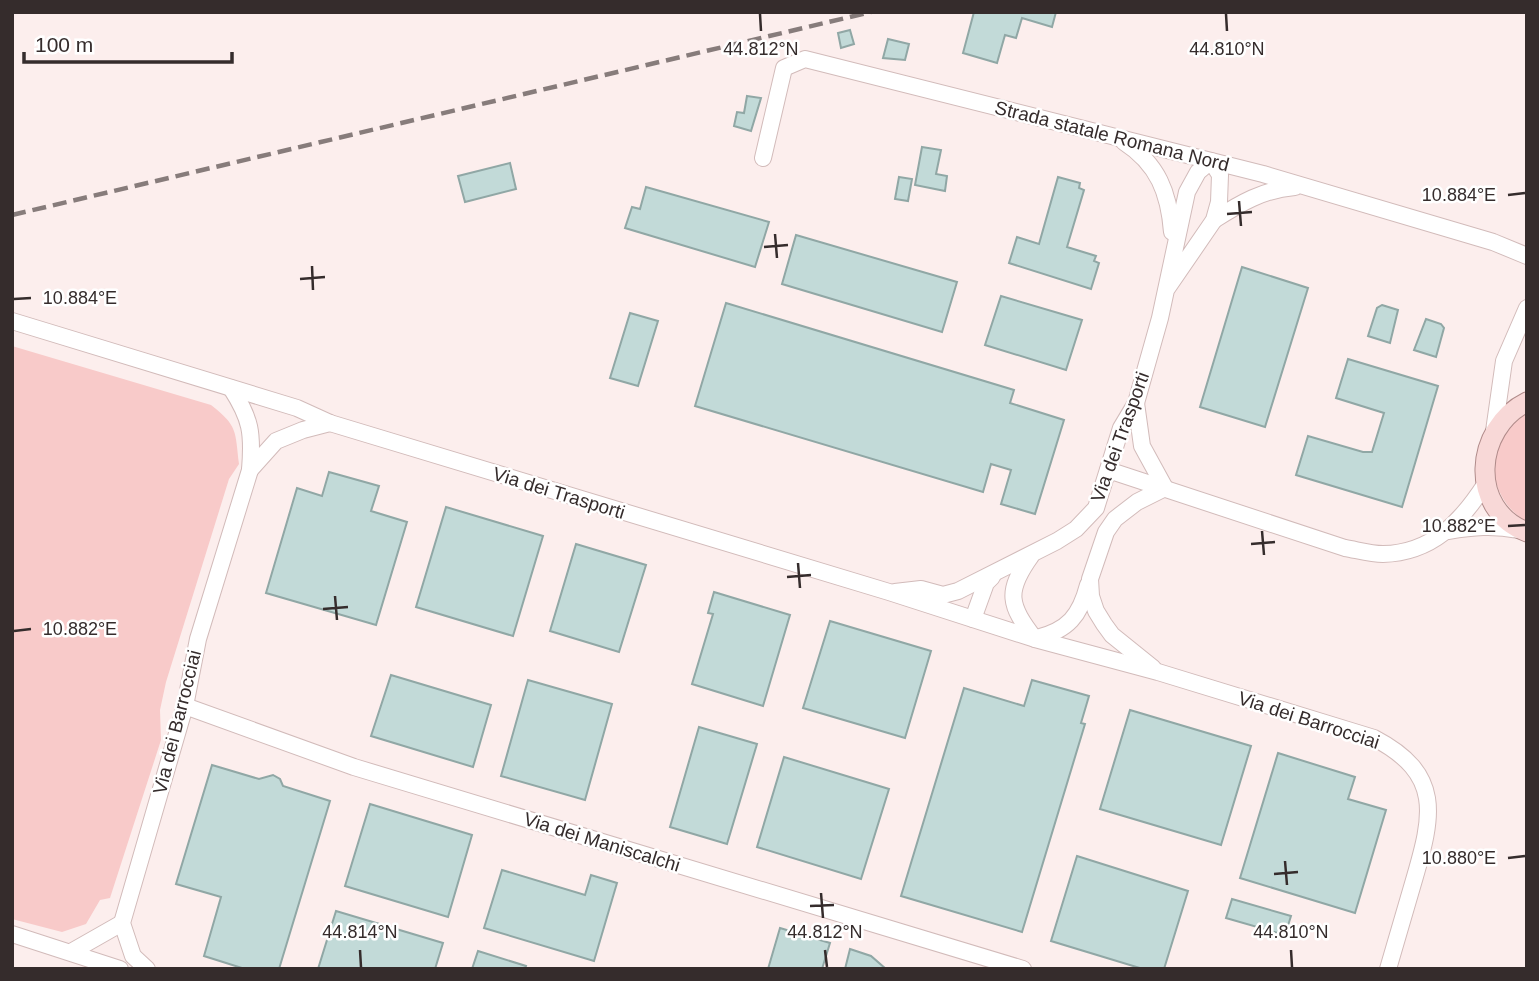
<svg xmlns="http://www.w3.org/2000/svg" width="1539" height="981" font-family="Arial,sans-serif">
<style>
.green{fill:#f8cac9}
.building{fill:#c2dad8;stroke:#90a7a5;stroke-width:2}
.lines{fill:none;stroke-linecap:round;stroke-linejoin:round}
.minor-casing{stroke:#d2bbba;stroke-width:18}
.major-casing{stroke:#b08b8a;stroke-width:21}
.minor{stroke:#fff;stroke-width:16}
.major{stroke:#f8d8d7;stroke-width:19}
.rail{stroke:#877c7b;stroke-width:4.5;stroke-dasharray:14 7;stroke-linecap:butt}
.ticks{fill:none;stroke:#352c2c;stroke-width:2.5}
.labels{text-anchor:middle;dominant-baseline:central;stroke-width:5;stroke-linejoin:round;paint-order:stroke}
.street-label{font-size:19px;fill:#352c2c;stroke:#fff}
.ticks-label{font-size:18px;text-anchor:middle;fill:#352c2c;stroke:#fff;stroke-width:5;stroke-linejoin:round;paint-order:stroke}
</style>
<rect width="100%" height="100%" fill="#fceeed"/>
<g class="green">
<path d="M12,346L211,405C238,426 235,431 239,464L229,479L166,682L160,710L161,740L110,898L100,900L86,924L62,932L12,919Z"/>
<path d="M1527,413V522C1497,505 1484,466 1503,436C1509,426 1518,420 1527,413Z"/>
</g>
<g class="building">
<polygon points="974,12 1056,12 1052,27 1022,18 1016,38 1005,35 997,63 963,53"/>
<polygon points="850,30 854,44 841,48 838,33"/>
<polygon points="888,39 909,44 905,60 883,58"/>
<polygon points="747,96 761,98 751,131 734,126 737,112 744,113"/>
<polygon points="922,147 941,150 936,174 947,176 945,191 915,185"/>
<polygon points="510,163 516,189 465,202 458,176"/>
<polygon points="899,177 912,179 908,201 895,199"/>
<polygon points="1058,177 1080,183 1079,188 1084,190 1067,247 1096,256 1094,261 1099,263 1091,289 1009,263 1017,237 1039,244"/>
<polygon points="646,187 769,222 755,267 625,228 632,207 640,209"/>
<polygon points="796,235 957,282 942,332 782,284"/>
<polygon points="1242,267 1308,288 1265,427 1200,407"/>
<polygon points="1001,296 1082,320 1066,370 985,345"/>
<polygon points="726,303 1014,390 1010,403 1064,420 1035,514 1001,504 1011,470 991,464 983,492 695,406"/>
<polygon points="1382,305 1398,310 1390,343 1368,336 1377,308"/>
<polygon points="630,313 658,321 638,386 610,378"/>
<polygon points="1426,319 1441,324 1444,328 1436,357 1414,350"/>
<polygon points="1348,359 1438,386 1402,507 1296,475 1308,436 1363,452 1372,452 1384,413 1336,398"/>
<polygon points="329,472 379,486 371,511 407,522 376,625 266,593 297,488 322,496"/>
<polygon points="446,507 543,536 513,636 416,607"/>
<polygon points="576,544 646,565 619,652 550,631"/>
<polygon points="714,592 790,615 763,706 692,684 713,614 708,613"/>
<polygon points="830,621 931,651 905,738 803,708"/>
<polygon points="391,675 491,705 473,767 371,736"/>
<polygon points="528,680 612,704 585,800 501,776"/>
<polygon points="1032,680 1089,696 1081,723 1085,724 1022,932 901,896 964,688 1024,706"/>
<polygon points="1130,710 1251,746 1221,845 1100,809"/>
<polygon points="699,727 757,744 727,844 670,827"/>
<polygon points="1278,753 1355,777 1348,799 1386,810 1355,913 1240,878"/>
<polygon points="784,757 889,789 861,879 757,847"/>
<polygon points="212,765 259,779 273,775 280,779 283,786 330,801 279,969 245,969 204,956 221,897 176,884"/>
<polygon points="370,804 472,835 448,917 345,886"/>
<polygon points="1077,856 1188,891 1164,969 1143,969 1051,941"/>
<polygon points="502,870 585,895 591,875 617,883 594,961 484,928"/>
<polygon points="1232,899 1291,916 1285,935 1226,918"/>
<polygon points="336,911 443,943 435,969 318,969"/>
<polygon points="780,928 830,943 822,969 768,969"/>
<polygon points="850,949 871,956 886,969 845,969"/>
<polygon points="478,951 526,966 525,969 472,969"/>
</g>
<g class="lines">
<g class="minor-casing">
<g id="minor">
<path d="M1124,142C1158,164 1169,193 1172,232"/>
<polyline points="763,158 784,68 805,59 1263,174 1493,242 1527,256"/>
<path d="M1214,220C1239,204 1264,189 1295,187"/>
<path d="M12,321L297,408L330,423L889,592L1035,639L1158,672L1374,738C1443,774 1433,815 1414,880C1405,910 1397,939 1388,969"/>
<polyline points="1136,403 1142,446 1165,488"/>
<polyline points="1494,431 1504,361 1527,308"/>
<polyline points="250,470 276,441 303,430 330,423"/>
<path d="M1108,470L1345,548C1357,550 1371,554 1383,554C1432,553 1461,522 1486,483"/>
<path d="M1448,531C1473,527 1493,525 1518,530"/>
<path d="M1031,556C1005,592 1009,605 1035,639"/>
<polyline points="895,592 921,589 943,595 958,591 1057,541 1076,529 1096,508 1121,428 1136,403 1160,318 1187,192 1198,172 1211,161 1220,175 1219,202 1214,220 1166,290"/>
<polyline points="973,619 986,583 992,577"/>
<path d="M1037,638C1068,630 1080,616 1088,585"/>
<polyline points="1153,668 1112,635 1104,624 1096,611 1091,596 1090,579 1106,532 1115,519 1137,502 1165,488"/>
<polyline points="185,706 354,767 1023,969"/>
<polyline points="12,934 120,969"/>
<polyline points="71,952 122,923"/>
<path d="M147,969L133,956L122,923L185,706L198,639L250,470C253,433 251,419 231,388"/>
</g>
</g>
<g class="major-casing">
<path id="major" d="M1527,402C1474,428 1468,510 1527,532"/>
</g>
<use href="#minor" class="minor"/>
<use href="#major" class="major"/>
<polyline class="rail" points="12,215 871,12"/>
</g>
<path class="ticks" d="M760,14L761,31M1226,14L1227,31M1508,195L1525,193M1239,201L1241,226M1227,214L1252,212M775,234L777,258M764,247L788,245M312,266L313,290M300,279L325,277M14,299L31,298M1508,526L1525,525M1262,531L1264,555M1251,544L1275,542M798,563L800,588M787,577L811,575M335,596L337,620M323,609L348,607M14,631L31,629M1508,858L1525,856M1285,861L1287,885M1274,874L1298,872M821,893L823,918M810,906L834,905M360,950L361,967M825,950L827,967M1291,950L1292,967"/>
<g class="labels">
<g class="street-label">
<text transform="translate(1112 136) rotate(14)">Strada statale Romana Nord</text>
<text transform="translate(1120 437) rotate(-70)">Via dei Trasporti</text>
<text transform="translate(559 493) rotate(17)">Via dei Trasporti</text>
<text transform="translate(1309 720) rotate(18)">Via dei Barrocciai</text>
<text transform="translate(177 722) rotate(-76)">Via dei Barrocciai</text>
<text transform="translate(602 842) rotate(17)">Via dei Maniscalchi</text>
</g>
</g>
<g class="ticks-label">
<text x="761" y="55">44.812°N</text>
<text x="1227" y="55">44.810°N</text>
<text x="1459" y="201">10.884°E</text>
<text x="80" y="304">10.884°E</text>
<text x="1459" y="532">10.882°E</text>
<text x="80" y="635">10.882°E</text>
<text x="1459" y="864">10.880°E</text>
<text x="360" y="938">44.814°N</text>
<text x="825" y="938">44.812°N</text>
<text x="1291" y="938">44.810°N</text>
</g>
<rect width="1539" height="981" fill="none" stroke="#352c2c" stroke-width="28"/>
<path d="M24 52v10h208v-10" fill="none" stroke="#352c2c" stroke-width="3.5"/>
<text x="35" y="52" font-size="21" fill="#352c2c" stroke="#ffffff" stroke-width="5" paint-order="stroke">100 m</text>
</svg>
